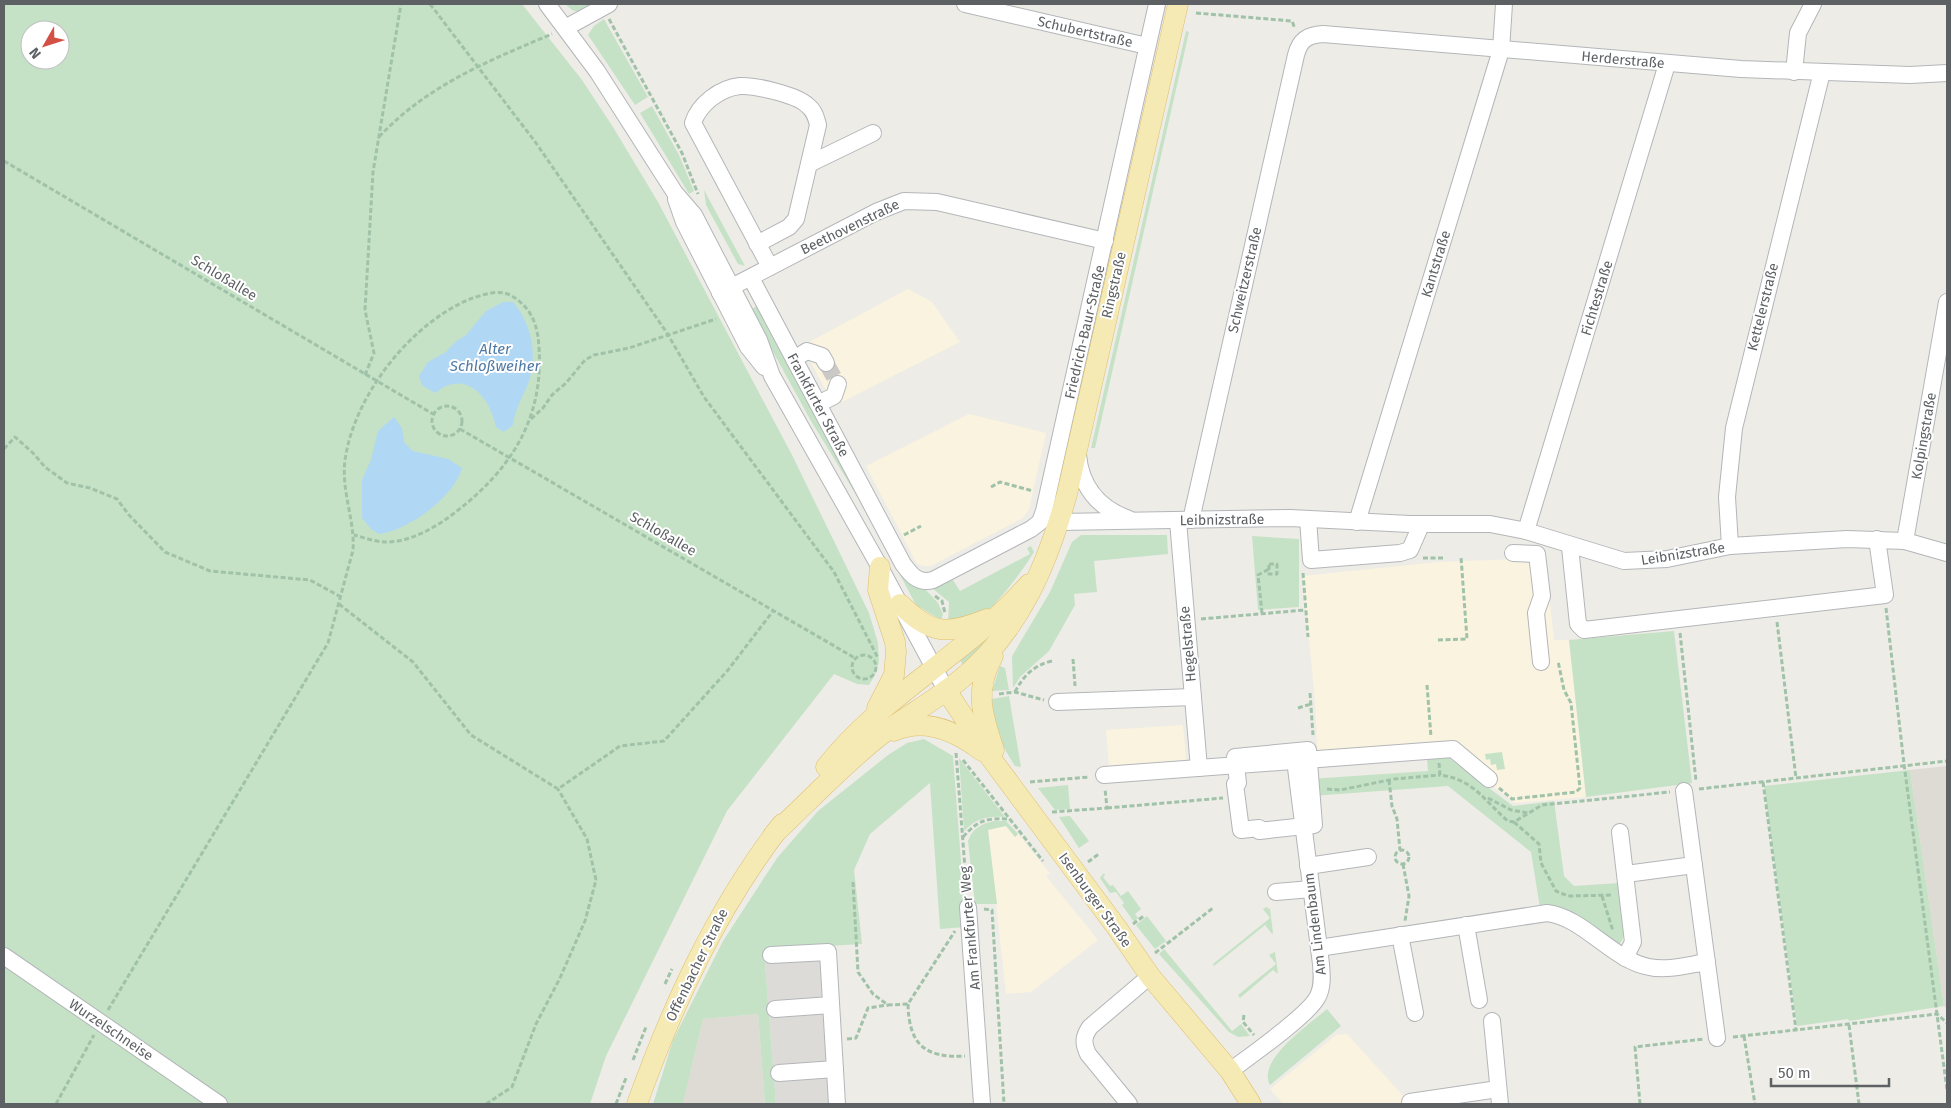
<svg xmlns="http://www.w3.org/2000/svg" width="1951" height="1108" font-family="'Fira Sans',sans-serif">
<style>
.commercial{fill:#faf3df}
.industrial{fill:#dddbd8}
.education{fill:#dddbd4}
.green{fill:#c6e2c6;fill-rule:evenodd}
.water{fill:#b0d7f4}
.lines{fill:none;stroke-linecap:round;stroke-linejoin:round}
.minor-tunnel{stroke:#cac9c6;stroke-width:16;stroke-dasharray:16 8;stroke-linecap:butt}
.minor-casing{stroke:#b3b6b9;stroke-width:18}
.major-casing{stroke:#dfbe6d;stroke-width:21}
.path{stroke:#a0c2a9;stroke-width:3;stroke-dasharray:5 2.5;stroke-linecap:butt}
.minor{stroke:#fff;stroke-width:16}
.major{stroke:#f5e9b4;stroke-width:20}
.labels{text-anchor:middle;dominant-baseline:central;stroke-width:4;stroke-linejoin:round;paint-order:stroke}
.street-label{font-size:14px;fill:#5e6164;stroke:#fff}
.water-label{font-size:15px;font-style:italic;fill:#4e79a4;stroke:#fff}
</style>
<rect width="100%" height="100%" fill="#eeece6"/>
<g class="commercial">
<polygon points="908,289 932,302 960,342 834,406 802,346"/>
<polygon points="969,414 1046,433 1029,509 1023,518 931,566 924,566 917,564 866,466"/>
<polygon points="1545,558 1554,640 1569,640 1586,797 1514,803 1450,753 1318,764 1315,701 1303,576 1438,562"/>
<polygon points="1183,725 1186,760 1109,766 1106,730"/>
<polygon points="1006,825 1015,837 1018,834 1050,873 1046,876 1098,940 1031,992 1006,994 988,829"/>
<polygon points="1347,1034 1406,1099 1407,1104 1283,1104 1270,1089 1336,1035"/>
</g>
<polygon class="industrial" points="830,945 842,1104 776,1104 764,950"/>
<g class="education">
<polygon points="1947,766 1947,1009 1944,1006 1910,770"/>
<polygon points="758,1014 765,1104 683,1104 703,1019"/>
</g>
<g class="green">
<path d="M4,4H522L582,80L613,127L658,202L792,455L869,613L878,643L879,662L875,675L869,685L857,684L834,674L727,811L606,1056L590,1104H4ZM30,30H60V60H30Z"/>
<polygon points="565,4 594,4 580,13 572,10"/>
<polygon points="604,19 648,97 635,105 588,35 594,26"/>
<polygon points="1186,31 1189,32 1095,448 1091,448"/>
<polygon points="652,106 679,155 694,191 689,194 640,113"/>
<polygon points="704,190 745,266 738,264 706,205"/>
<polygon points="760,304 874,524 811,421 750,310"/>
<polygon points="1081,535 1167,535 1168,554 1094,561 1097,592 1074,594 1075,605 1049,651 1020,677 1013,688 1012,656 1050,592 1072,542"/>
<polygon points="1252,536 1299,539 1299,607 1258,610"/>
<path d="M1031,546L1034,552C1023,570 991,615 972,621C965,623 955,623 948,623L949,602L932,588L953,580L960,591L1030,554L1027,548Z"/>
<path d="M889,554C898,567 908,588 925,589L938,603L943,614L941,620L916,605Z"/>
<polygon points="1003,624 965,669 959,658"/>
<polygon points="1674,631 1692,783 1586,797 1569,640"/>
<polygon points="1000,666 1005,668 1009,690 992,691"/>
<path d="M1009,696L1021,767L1015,766C998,740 995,729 992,699Z"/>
<polygon points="924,739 953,756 966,927 940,929 930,783 870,834 854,870 862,944 764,950 776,1104 765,1104 758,1014 703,1019 683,1104 653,1104 673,1040 723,941 777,858 818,811 888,755 907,743"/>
<polygon points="1502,752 1505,769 1497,770 1496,764 1491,765 1490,759 1486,760 1485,754"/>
<path d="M1443,756L1449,758L1513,806L1554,801L1564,876L1574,886L1619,883C1621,898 1631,937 1618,945L1540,908L1531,852L1448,786L1312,796L1309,779L1428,771L1427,758Z"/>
<path d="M959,758L1005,817C987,816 977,818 964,831Z"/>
<polygon points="1910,770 1944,1006 1849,1021 1848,1019 1797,1026 1764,786"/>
<polygon points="1068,785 1070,809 1055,810 1038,788"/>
<polygon points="1070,816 1089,841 1079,848 1059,817"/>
<path d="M994,821H1006L1018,834L1015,837L1006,826L988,830L997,904H975L968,841C973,828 981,824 994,821Z"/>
<polygon points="1104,873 1105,875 1103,877 1110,886 1113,885 1121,896 1128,891 1141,909 1135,914 1138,918 1134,922 1122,905 1124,903 1116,892 1110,893 1100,878"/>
<polygon points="1266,907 1270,909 1273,933 1272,934 1265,925 1214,966 1213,964 1270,918 1263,909"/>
<polygon points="1147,916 1166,941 1155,949 1136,925"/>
<polygon points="1164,949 1232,1031 1241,1024 1250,1036 1238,1037 1229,1032 1159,954"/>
<polygon points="1275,952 1278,974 1273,970 1240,998 1238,995 1276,964 1269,955"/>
<path d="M1327,1009L1341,1026L1270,1085C1256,1060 1310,1024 1327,1009Z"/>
</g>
<g class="water">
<path d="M503,302H513C532,324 538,356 528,384C522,398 515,409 513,425L504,432L496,427C490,397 466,368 435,393L422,385L419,376L428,362L446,352L455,342L466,335L486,311Z"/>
<path d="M394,417L402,428L404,442L413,451L448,459L462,468C455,496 408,531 379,534L371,529L362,518V480L371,460L378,431Z"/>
</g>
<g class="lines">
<polyline class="minor-tunnel" points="826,363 838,384"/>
<g class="minor-casing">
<g id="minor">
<polyline points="547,4 597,71 675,193 694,215 759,340 772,376 877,562 946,690"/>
<polyline points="965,4 1147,46"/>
<polyline points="567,27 609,4"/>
<polyline points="1794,72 1798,33 1813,4"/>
<polyline points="809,164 873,133"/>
<polyline points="676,199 684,222 748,347 764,367"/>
<path d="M757,244L789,227L796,219L818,125C816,117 814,110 807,105C797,95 754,85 740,86C720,88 699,104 693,123L770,267"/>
<path d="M751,278L903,564C911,575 918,584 933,580L1031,529L1040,522L1044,511L1157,4"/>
<polyline points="720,293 876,212 904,201 937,202 1105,241"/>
<polyline points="794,359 807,351 822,356 826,363"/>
<polyline points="818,404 834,396 838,384"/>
<path d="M1078,455C1081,487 1098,508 1129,519"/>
<polyline points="1308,519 1311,560 1400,553 1410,550 1421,525"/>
<path d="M1191,520L1296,55C1300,40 1307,35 1323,34L1741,69L1910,75L1947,73"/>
<polyline points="1178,521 1199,768"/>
<polyline points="1059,522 1290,518 1410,524 1490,524 1526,531 1624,561 1667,559 1730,546 1847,539 1905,541 1947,553"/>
<polyline points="1357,522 1501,50 1504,4"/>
<polyline points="1526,531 1667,64"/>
<polyline points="1905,541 1947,302"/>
<polyline points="1730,546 1727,497 1734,428 1822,72"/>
<polyline points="1570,547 1578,624 1584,630 1885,595 1877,539"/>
<polyline points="1513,553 1537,554 1542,596 1536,613 1541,662"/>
<polyline points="1057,702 1193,697"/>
<polygon points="1308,750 1314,825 1259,831 1259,828 1241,830 1235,784 1238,783 1235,757"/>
<polyline points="1104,775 1453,749 1489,779"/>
<polyline points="1684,791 1717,1038"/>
<polyline points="1620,832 1633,942 1625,958"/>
<polyline points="1308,866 1368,857"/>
<polyline points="1626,874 1694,865"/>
<polyline points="1276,892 1311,889"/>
<polyline points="968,907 982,1104"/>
<polyline points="1466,925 1479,1000"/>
<polyline points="1400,935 1415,1013"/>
<path d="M1319,948L1547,913C1583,917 1612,960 1649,967C1667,971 1688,965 1707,962"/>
<polyline points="771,955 828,952 837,1104"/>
<polyline points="4,956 219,1104"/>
<polyline points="775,1009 831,1005"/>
<polyline points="1492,1021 1500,1104"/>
<path d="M1230,1071C1250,1056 1306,1017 1317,998C1323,988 1322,975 1321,964L1295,760"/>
<polyline points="779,1073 835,1069"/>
<polyline points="1410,1102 1498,1089"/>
<path d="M1129,1104L1088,1054C1083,1043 1083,1037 1090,1027L1150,976"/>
</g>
</g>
<g class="major-casing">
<g id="major">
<path d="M900,604C932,635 946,635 987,619"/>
<path d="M993,656C974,691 982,714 994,750"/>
<polyline points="946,690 990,757 1117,928 1150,976 1230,1071 1251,1104"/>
<polyline points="877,708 894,675 896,652 895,642 878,590 880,567"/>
<path d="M894,731C925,717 957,732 982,751"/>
<path d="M826,767C882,695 969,653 1029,584"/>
<path d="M774,834C808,802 840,768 877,738C904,717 935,701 961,679C1020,631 1047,565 1067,494L1178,4"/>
<path d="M637,1104C673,1004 717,908 782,824"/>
</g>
</g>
<g class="path">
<polyline points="430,4 536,143 667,333 704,397 834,572 878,658"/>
<polyline points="1196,13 1292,21 1295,29"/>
<polyline points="609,19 682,153 698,194"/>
<path d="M379,137C426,86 490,60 552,34"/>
<polyline points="4,161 433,414"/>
<polyline points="365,375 374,353 365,310 373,172 401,4"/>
<circle cx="447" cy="421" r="15"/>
<polyline points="531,419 543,408 552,395 566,383 585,360 594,355 629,348 716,319"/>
<polyline points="460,429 855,658"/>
<polyline points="4,449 15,437 33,453 45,467 67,483 90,488 117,499 129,515 165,552 210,571 310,580 341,597"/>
<polyline points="991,487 1000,482 1033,491"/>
<polyline points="904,535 921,526"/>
<polyline points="1423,558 1445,558"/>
<rect x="1269" y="564" width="8" height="10"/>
<polyline points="1303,573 1308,637"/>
<polyline points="935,596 942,601 945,613"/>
<polyline points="339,604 413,662 471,735 558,789 620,746 664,741 728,670 773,611"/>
<polyline points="1886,608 1904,764 1947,1090"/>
<polyline points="1262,613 1258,575 1269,569"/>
<polyline points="1201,619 1305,610"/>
<polyline points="1777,622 1796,778"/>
<polyline points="1680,633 1696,781"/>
<polyline points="1438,640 1467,639 1461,557"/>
<circle cx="864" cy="667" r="12"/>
<polyline points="1073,659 1075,686"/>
<polyline points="1427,685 1431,737"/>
<path d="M1015,692C1023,676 1034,665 1052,661"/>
<polyline points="1310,693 1313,735"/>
<polyline points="999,694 1015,692 1044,700"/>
<polyline points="1298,708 1311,704"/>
<polyline points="956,753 967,894"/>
<polyline points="963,760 1043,861"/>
<path d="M1439,763L1440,775C1474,779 1485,802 1508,821L1514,822L1542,805L1670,792"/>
<polyline points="1389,780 1392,806 1397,819 1400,850"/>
<polyline points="1030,782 1089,777"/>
<polyline points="1763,782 1796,1030"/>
<polyline points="1499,788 1512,799 1576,792 1580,788 1571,703 1564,690 1558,661"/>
<polyline points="1327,789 1340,790 1394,779 1440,775"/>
<polyline points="1699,789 1947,761"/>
<polyline points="1488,798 1511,810 1528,813"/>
<polyline points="1107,808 1223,798"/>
<polyline points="1052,812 1107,808 1105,789"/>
<polyline points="1514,822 1539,844 1541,863 1556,891 1568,896 1613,895"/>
<path d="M963,837C978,820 986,818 1009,819"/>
<circle cx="1402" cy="857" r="7"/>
<polyline points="1088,862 1100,853"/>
<polyline points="1403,864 1409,896 1405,921"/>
<polyline points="853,882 858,972 873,994 888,1005 908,1004 955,931"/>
<polyline points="1602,896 1613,931"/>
<polyline points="984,909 992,910 1004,1104"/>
<polyline points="1133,924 1145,915"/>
<polyline points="1155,953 1213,908"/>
<polyline points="665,984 672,969"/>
<path d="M908,1004C909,1045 925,1058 965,1056"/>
<path d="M108,1010L328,643L353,550C355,520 341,491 345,460C354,396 410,324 470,299C482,295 498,289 510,295C532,307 538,326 539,348C543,408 520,455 476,495C454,515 419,542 387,542C376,542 365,538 354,535"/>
<polyline points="1244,1015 1243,1022 1254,1035"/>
<polyline points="1849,1025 1859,1104"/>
<polyline points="1744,1036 1755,1104"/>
<polyline points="1733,1037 1937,1014 1947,1023"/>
<polyline points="847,1039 856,1038 868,1008 888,1005"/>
<polyline points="633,1060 646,1027"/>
<polyline points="56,1104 94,1035"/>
<polyline points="486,1104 512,1087 536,1024 560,978 585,921 596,880 587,839 558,789"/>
<polyline points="616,1104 626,1078"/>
<polyline points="1640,1104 1635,1047 1704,1039"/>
</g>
<use href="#minor" class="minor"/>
<use href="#major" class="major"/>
</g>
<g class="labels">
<g class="street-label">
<text transform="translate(1085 32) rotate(13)">Schubertstraße</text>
<text transform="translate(1623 60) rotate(5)">Herderstraße</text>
<text transform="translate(850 227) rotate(-26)">Beethovenstraße</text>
<text transform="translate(1436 264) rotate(-73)">Kantstraße</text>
<text transform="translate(224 278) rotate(31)">Schloßallee</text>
<text transform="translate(1245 280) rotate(-77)">Schweitzerstraße</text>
<text transform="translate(1114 285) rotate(-77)">Ringstraße</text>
<text transform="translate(1597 298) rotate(-73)">Fichtestraße</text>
<text transform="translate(1763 307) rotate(-76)">Kettelerstraße</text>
<text transform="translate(1085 332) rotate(-77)">Friedrich-Baur-Straße</text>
<text transform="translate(818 405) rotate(62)">Frankfurter Straße</text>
<text transform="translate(1924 436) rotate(-80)">Kolpingstraße</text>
<text transform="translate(1222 520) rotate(-1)">Leibnizstraße</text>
<text transform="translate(663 534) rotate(30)">Schloßallee</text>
<text transform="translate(1683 554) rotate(-9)">Leibnizstraße</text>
<text transform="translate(1188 644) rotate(-95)">Hegelstraße</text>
<text transform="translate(1095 900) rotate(54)">Isenburger Straße</text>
<text transform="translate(1315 924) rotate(-97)">Am Lindenbaum</text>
<text transform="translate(970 928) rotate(-95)">Am Frankfurter Weg</text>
<text transform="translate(697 965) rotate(-64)">Offenbacher Straße</text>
<text transform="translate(111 1030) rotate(34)">Wurzelschneise</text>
</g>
<g class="water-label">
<text x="495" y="349">Alter<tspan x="495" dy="17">Schloßweiher</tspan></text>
</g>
</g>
<rect width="1951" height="1108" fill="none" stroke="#5e6164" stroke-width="10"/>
<g transform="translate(45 45) rotate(231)"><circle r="24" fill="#ffffff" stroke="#bfc0c1"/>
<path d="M0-4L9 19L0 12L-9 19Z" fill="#d35047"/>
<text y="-8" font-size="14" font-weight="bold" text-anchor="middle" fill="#5e6164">N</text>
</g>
<path d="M1771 1078v8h118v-8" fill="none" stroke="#5e6164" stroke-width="2.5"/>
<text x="1778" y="1078" font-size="15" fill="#5e6164" stroke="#ffffff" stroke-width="4" paint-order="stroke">50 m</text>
</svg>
